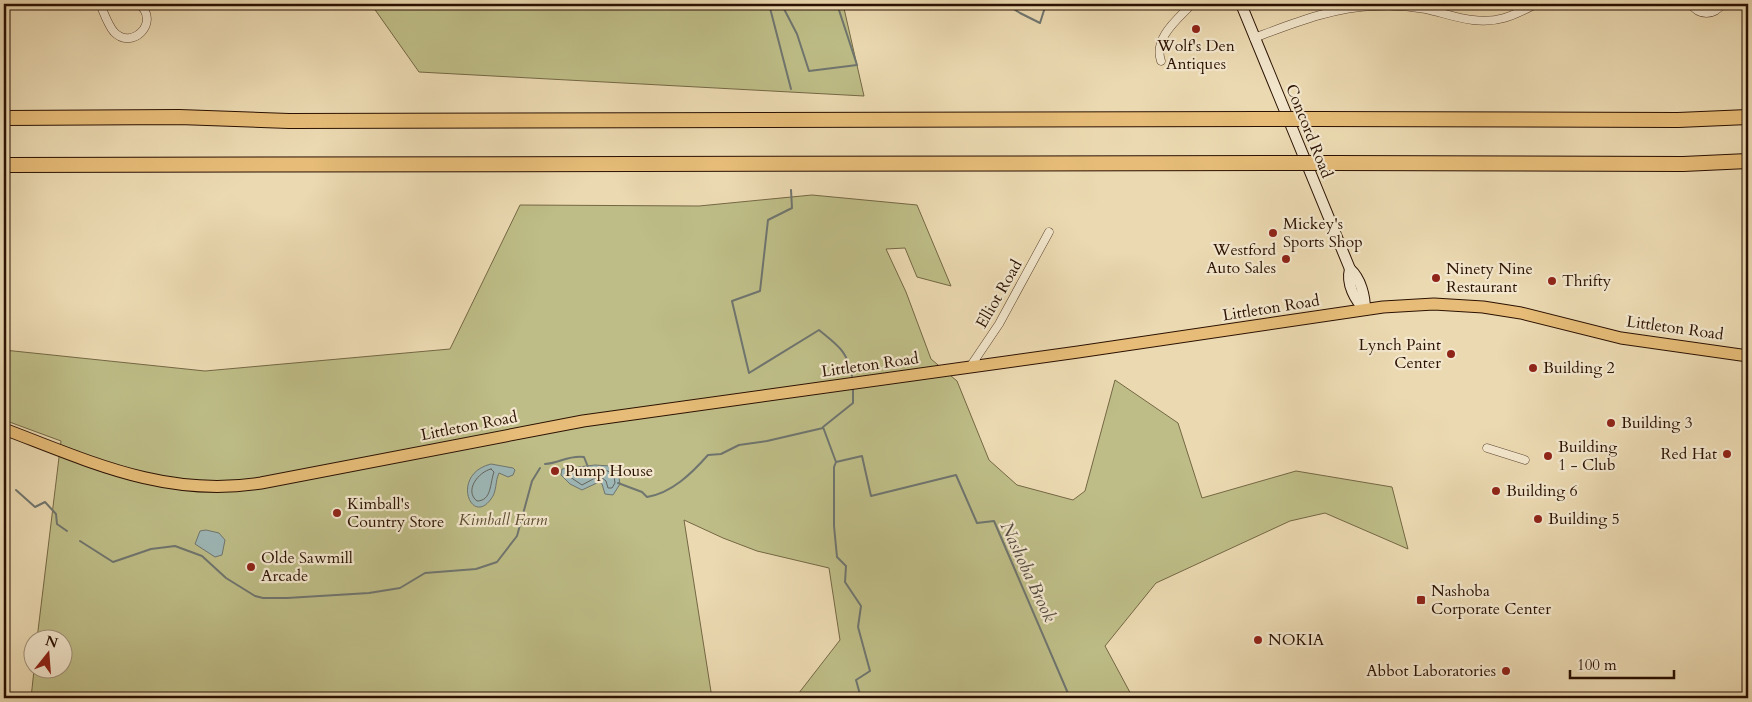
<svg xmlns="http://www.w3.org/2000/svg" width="1752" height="702" font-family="Cardo,serif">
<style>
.green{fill:#bebd87;stroke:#746744}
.water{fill:#9db7b7;stroke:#6f756f}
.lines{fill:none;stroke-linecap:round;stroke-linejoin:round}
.shore{stroke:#64645c;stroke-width:1}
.stream{stroke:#6f756f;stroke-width:2}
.street-casing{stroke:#5b432e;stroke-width:9}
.secondary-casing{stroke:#2b1102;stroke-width:12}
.primary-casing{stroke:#2b1102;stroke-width:13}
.highway-casing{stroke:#2b1102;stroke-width:16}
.street{stroke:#f2e6cc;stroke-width:8}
.secondary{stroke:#f2e6cc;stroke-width:10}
.primary{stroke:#e6bc78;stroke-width:11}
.highway{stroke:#e6bc78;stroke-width:14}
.highway-bridge-casing{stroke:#2b1102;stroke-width:16;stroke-linecap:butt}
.highway-bridge{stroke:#e6bc78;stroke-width:14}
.poi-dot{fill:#8f2418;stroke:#f2e6cc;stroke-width:2}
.labels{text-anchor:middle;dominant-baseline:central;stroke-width:4.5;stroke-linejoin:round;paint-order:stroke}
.poi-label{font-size:16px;fill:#2b1102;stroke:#f2e6cc;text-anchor:start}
.street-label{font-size:16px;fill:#2b1102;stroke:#f2e6cc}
.park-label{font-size:16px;font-style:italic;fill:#5e4d31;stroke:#f2e6cc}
.water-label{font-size:18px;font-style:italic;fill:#534b41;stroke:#f2e6cc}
</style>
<rect width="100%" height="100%" fill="#ebd9b1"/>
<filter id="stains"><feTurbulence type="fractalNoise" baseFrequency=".004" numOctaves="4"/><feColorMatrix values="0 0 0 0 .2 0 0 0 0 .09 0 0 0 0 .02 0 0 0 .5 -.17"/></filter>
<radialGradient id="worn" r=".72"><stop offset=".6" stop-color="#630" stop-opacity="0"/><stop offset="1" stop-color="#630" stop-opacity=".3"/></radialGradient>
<g class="green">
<polygon points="371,4 843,4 864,96 419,72"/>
<polygon points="812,195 917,205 951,286 917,277 905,248 886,249 906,292 931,359 957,381 989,460 1017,485 1073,500 1085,491 1115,380 1178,423 1202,498 1296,471 1392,487 1408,549 1325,513 1290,521 1156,583 1105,646 1133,698 795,698 840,640 829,568 757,551 723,538 684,520 712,698 31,698 34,670 62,670 62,640 37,639 61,441 4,420 4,350 205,371 450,349 520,205 699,206"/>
</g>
<g class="water">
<path d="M491,464L513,468L515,470L513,475L508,477L499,473C495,481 497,492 491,499C471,527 450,474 491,464Z"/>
<polygon points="595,465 610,466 618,472 620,484 613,495 605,494 602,484 599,482 582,490 570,484 561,475 562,469"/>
<polygon points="206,530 219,533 225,540 222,555 215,557 195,544 200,531"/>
</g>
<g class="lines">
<g class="shore">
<path d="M491,469L494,472C490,482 492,501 477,501C464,491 478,472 491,469Z"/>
<polygon points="595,470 608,471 614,476 615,483 612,488 608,488 606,481 601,477 595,478 582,485 570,477 573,473"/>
</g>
<g class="stream">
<polyline points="771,4 770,8 791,89"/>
<polyline points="1006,4 1020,13 1040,23 1046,4"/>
<polyline points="770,8 783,7 797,34 809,71 857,65 837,4"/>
<path d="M791,190L792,208L768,220L760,291L732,301L749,373L819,330C838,346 847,350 852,376"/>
<polyline points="853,389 853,403 823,427 836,462 862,456 871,496 956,475 977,523 994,521 1070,698"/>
<polyline points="836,462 834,467 834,526 837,557 846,566 845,582 861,606 858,627 870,671 856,680 861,698"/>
<path d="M545,464C560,463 568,455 584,457L588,467"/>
<path d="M618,483L642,492L647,497C672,493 692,473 708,455L721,454L739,445L767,441L823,428"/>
<polyline points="16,490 35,507 45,502 56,514 57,524 67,531"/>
<polyline points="80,541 113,562 151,549 175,546 202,556 226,578 255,596 263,598 287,598 369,593 400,588 425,573 476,569 497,562 517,536 532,481 540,468"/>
</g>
<g class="street-casing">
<g id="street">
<path d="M100,4C104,13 108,25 114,32C132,51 161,22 139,4"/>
<path d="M1691,4C1699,16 1714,16 1722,4"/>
<path d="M1254,38C1294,23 1333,7 1376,6C1393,5 1409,6 1426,9C1452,15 1477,26 1504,18C1515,15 1526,9 1536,4"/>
<path d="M1161,61C1153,38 1178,19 1192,4"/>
<polyline points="970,367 999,324 1049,232"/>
<polyline points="1487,448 1525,460"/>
</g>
</g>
<g class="secondary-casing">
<g id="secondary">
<path d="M1241,4L1350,269C1361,279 1365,296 1365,310"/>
<path d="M1350,269C1346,284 1355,300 1365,310"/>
</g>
</g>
<g class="primary-casing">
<path id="primary" d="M4,429C91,462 166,498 261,483L583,421L1078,352L1383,307L1434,304L1483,307L1521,313L1621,338L1748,356"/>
</g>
<g class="highway-casing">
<g id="highway">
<polyline points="4,118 179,117 289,121 1265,119"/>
<polyline points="1314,119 1678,120 1748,117"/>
<polyline points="1331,163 1683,164 1748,161"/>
<polyline points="4,165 1279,163"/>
</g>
</g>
<use href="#street" class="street"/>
<use href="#secondary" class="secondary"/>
<use href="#primary" class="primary"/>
<use href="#highway" class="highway"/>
<g class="highway-bridge-casing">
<g id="highway-bridge">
<polyline points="1265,119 1314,119"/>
<polyline points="1279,163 1331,163"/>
</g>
</g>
<use href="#highway-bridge" class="highway-bridge"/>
</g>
<g class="poi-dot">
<circle cx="1196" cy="29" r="5"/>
<circle cx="1273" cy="233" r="5"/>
<circle cx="1286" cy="259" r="5"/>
<circle cx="1436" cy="278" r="5"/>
<circle cx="1552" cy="281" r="5"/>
<circle cx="1451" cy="354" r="5"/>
<circle cx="1533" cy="368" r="5"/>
<circle cx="1611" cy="423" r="5"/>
<circle cx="1727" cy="454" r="5"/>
<circle cx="1548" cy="456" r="5"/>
<circle cx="555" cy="471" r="5"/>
<circle cx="1496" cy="491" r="5"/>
<circle cx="337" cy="513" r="5"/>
<circle cx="1538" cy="519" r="5"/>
<circle cx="251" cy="567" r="5"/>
<rect x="1416" y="595" width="10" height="10" rx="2.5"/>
<circle cx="1258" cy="640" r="5"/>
<circle cx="1506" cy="671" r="5"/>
</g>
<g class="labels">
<g class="poi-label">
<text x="1196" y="46" text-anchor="middle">Wolf's Den<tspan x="1196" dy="18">Antiques</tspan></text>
<text x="1283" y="224">Mickey's<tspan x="1283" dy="18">Sports Shop</tspan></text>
<text x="1276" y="250" text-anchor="end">Westford<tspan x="1276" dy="18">Auto Sales</tspan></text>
<text x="1446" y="269">Ninety Nine<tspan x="1446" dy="18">Restaurant</tspan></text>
<text x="1562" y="281">Thrifty</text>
<text x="1441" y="345" text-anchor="end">Lynch Paint<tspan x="1441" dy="18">Center</tspan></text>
<text x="1543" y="368">Building 2</text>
<text x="1621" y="423">Building 3</text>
<text x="1558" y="447">Building<tspan x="1558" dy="18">1 - Club</tspan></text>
<text x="1717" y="454" text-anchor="end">Red Hat</text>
<text x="565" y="471">Pump House</text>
<text x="1506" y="491">Building 6</text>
<text x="347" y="504">Kimball's<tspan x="347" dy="18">Country Store</tspan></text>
<text x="1548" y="519">Building 5</text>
<text x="261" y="558">Olde Sawmill<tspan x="261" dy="18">Arcade</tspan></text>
<text x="1431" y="591">Nashoba<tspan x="1431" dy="18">Corporate Center</tspan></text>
<text x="1268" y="640">NOKIA</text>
<text x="1496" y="671" text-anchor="end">Abbot Laboratories</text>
</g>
<g class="street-label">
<text transform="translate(1309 131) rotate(68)">Concord Road</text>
<text transform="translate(999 294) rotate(-60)">Elliot Road</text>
<text transform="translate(1271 308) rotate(-9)">Littleton Road</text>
<text transform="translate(1675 328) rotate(8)">Littleton Road</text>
<text transform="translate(870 365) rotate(-8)">Littleton Road</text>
<text transform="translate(469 426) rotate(-11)">Littleton Road</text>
</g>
<g class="park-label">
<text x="503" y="520">Kimball Farm</text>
</g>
<g class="water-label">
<text transform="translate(1028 572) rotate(65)">Nashoba Brook</text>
</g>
</g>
<rect width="1752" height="702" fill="none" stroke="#ebd9b1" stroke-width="20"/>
<rect x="5" y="5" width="1742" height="692" fill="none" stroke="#2b1102" stroke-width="2.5"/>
<rect x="10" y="10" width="1732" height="682" fill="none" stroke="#2b1102"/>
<g transform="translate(48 654) rotate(17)"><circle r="24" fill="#f2e6cc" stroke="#a2917b"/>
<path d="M0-4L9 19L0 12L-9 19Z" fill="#8f2418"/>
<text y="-8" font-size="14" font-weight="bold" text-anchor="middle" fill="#2b1102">N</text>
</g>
<path d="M1570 670v8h104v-8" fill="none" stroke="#2b1102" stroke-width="2.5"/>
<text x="1577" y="670" font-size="15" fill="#2b1102" stroke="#f2e6cc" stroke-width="4" paint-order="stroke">100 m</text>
<rect width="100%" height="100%" filter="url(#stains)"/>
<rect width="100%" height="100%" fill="url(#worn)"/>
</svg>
